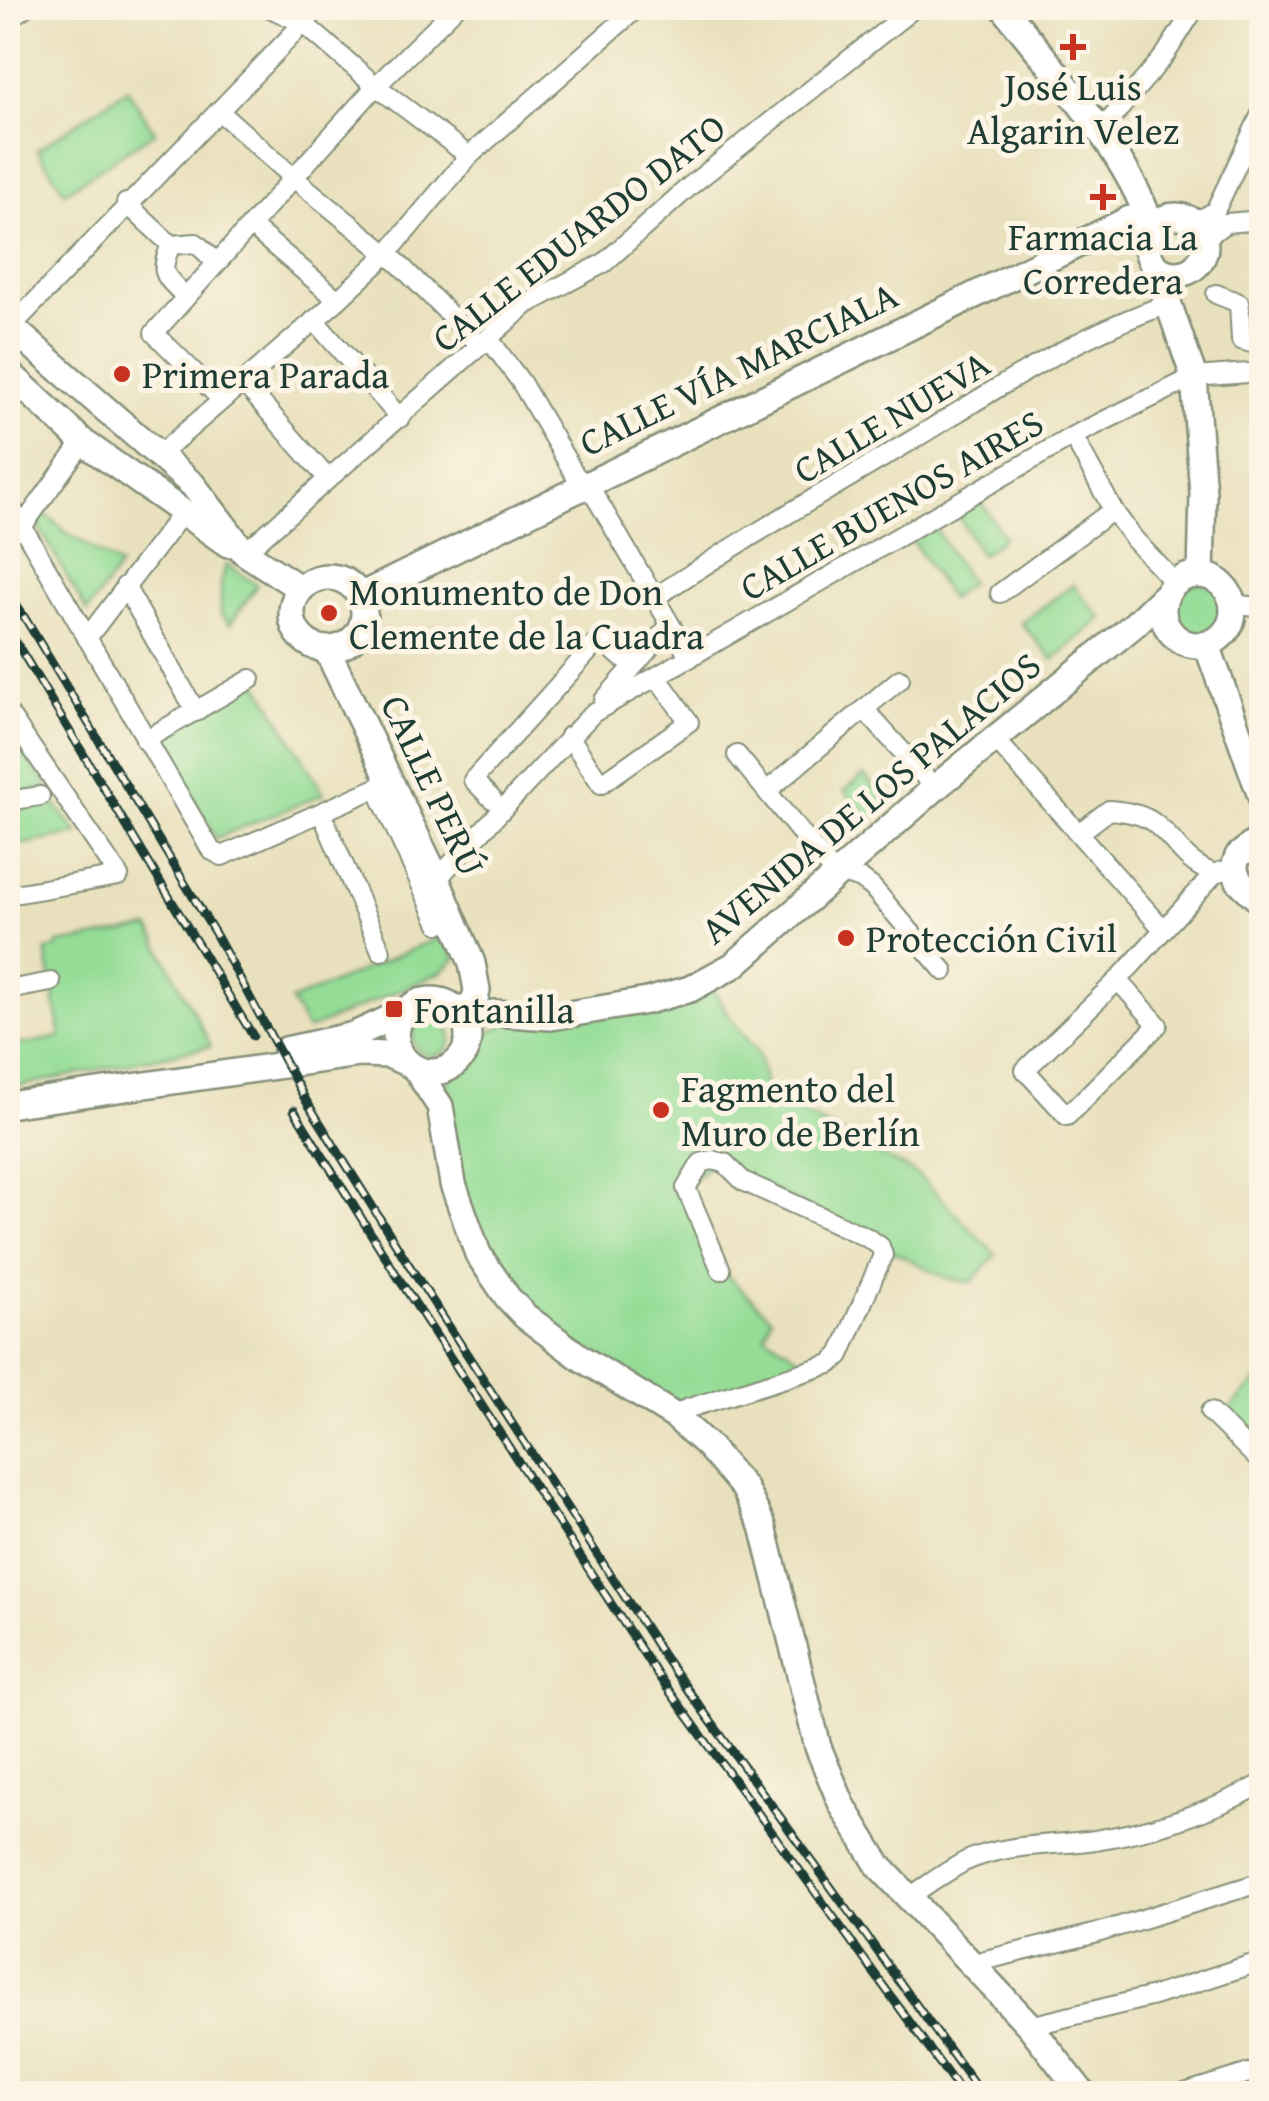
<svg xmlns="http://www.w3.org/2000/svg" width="1269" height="2101" font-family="'Gentium Book Plus',serif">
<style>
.green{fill:#95dd97;stroke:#5a8d66;stroke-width:2.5}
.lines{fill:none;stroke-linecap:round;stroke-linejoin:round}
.street-casing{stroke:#848f78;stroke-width:22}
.secondary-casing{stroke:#848f78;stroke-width:30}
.street{stroke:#fff;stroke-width:18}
.secondary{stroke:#fff;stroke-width:25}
.rail-casing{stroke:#1f3d34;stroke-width:9}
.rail{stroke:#fcf5e5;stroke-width:5;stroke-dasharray:15;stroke-linecap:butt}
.poi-dot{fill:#c8321e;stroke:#fcf5e5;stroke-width:4}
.labels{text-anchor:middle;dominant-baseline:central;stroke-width:10;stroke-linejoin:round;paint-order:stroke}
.poi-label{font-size:38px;fill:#1f3d34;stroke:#fcf5e5;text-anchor:start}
.street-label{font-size:38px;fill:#1f3d34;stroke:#fcf5e5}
</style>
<rect width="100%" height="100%" fill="#fcf5e5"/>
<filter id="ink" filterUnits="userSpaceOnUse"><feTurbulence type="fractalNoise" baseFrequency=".01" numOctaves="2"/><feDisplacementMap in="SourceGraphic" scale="20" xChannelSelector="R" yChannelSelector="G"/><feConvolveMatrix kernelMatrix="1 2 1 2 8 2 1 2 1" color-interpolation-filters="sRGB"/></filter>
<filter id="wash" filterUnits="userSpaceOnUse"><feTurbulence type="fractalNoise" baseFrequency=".0048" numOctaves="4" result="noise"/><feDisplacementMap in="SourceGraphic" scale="40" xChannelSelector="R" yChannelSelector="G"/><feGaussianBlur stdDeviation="2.25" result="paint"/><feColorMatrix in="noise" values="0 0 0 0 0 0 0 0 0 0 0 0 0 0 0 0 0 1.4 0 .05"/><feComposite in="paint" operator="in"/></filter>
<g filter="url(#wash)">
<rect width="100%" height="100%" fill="#e9e1bd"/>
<g class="green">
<polygon points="127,89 155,132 65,192 37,150"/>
<polygon points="980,500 1004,537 981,555 957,514"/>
<polygon points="42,511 66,532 120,566 87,612 35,520"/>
<polygon points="934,527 970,583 950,599 912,540"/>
<polygon points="226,564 257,585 230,624 221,615 221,583"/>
<circle cx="1198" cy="610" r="27"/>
<polygon points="1073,585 1102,618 1053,660 1021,623"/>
<polygon points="257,681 324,794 216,838 160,737"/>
<polygon points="8,729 49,788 8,795"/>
<polygon points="864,775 889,804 870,820 844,791"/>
<polygon points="54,803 78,834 8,847 8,811"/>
<polygon points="150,928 211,1046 11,1088 8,1047 61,1037 46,950 57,948 58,944"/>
<polygon points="445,935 455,959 442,972 307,1030 291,1001"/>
<polygon points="707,980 731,1019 759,1055 766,1093 919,1176 996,1255 972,1282 950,1280 713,1160 686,1188 721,1270 771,1317 765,1335 817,1368 686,1409 539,1328 478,1254 440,1106 453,1065 482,1035 521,1017"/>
<circle cx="432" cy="1037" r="19"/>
<polygon points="1261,1377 1261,1454 1223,1416"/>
</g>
</g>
<g filter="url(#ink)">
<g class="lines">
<g class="street-casing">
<g id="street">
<polyline points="270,8 303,23 376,86 469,156"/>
<polyline points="8,19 24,8"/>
<polyline points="219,111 294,178 398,263 480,345 492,343 521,382 575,475 595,496 690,658"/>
<polyline points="1099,133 1165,55 1195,8"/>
<path d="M126,203L171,245C158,274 165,276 186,297"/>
<polyline points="1187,218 1203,218 1215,211 1262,112"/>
<polyline points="1226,223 1262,220"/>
<polyline points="251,226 338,300"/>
<polyline points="1205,238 1226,223"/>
<polyline points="171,245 196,243 217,263"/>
<polyline points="1216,294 1239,303 1241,340 1262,346"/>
<polyline points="314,320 400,418"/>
<polyline points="11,327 318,8"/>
<polyline points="243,382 328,479"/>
<polyline points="222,400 154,333 376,86 455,8"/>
<polyline points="1073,436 1113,510 1134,539 1174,582"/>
<polyline points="160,454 338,300 387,254 469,156 637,8"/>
<polyline points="8,502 211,850 222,856 392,781"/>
<polyline points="22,527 83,442"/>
<polyline points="242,555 527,304 604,263 690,186 914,8"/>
<polyline points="125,586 196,712"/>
<polyline points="1000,593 1113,510"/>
<path d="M654,598C738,542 827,491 914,439C995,390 1078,334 1169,304"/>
<polyline points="1234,604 1262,608"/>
<polyline points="87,638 183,512"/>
<polyline points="604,700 670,625"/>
<polyline points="864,709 935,788"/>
<polyline points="8,713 119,876 8,895"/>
<polyline points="569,736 601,784 689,722 657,677"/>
<polyline points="145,740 251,679"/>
<polyline points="996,740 1163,929"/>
<polyline points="737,755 836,876"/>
<polyline points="377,789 439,924"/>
<polyline points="767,791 900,679"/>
<polyline points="492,799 473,780 600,639 622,658 634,648 643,655"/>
<polyline points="8,801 40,796"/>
<polyline points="322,814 381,951"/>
<path d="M1079,833L1109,810C1123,811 1143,814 1154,823C1180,843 1179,859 1214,874L1222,871"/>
<polyline points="841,873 861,879 872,887 944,971"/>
<polyline points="437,879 593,713 1073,436 1194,377 1262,372"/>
<polyline points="1118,980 1158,1025 1067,1116 1025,1070 1118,980 1214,874"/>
<polyline points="8,990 51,982"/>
<polyline points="1210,1412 1262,1463"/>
<polyline points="676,1417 686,1409 830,1364 840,1355 883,1255 880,1246 866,1237 743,1181 725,1163 712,1160 701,1163 686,1188 721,1270"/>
<path d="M908,1898C927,1886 946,1871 966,1861C1006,1843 1053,1846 1095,1840C1154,1831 1209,1812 1262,1784"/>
<polyline points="973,1963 1094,1934 1262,1882"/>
<polyline points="1030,2026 1154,1996 1262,1961"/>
<polyline points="1181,2094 1262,2069"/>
</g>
</g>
<g class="secondary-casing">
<g id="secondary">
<path d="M1004,8C1057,76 1122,145 1152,227"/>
<circle cx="1176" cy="245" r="29"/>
<polyline points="1156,268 1194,377 1203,493 1201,575"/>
<polyline points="11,327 193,485 244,552 301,589"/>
<polyline points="8,372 83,442 228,544"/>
<circle cx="1198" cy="610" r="35"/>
<circle cx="328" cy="613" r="36"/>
<polyline points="360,596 1130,219 1150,230"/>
<polyline points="1207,645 1262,799"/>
<polyline points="327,650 435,875 472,963 477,990 475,999 462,1015"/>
<polyline points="1262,837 1238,856 1234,867 1239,881 1262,903"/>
<circle cx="432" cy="1036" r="36"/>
<polyline points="463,1017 495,1013 551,1017 647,1001 690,989 734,965 935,788 1135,624 1165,595"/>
<polyline points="286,1050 354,1035 404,1012"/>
<polyline points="415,1068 440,1106 453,1184 478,1254 508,1298 525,1316 581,1358 676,1417 708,1446 744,1488 763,1526 818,1747 842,1805 879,1866 1030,2026 1083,2094"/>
<polyline points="8,1105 359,1054 389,1055 409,1064"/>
</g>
</g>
<use href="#street" class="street"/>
<use href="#secondary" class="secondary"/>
<g class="rail-casing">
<g id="rail">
<polyline points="8,590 216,935 305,1099 409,1265 664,1657 981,2094"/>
<polyline points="8,629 253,1036"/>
<polyline points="294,1110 401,1282 657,1674 962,2094"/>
</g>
</g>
<use href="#rail" class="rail"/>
</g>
</g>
<g class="poi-dot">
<path d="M1068 32h10v10h10v10h-10v10h-10v-10h-10v-10h10z"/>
<path d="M1098 182h10v10h10v10h-10v10h-10v-10h-10v-10h10z"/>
<circle cx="122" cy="374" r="10"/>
<circle cx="329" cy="613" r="10"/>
<circle cx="846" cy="938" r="10"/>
<rect x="384" y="999" width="20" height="20" rx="5"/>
<circle cx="661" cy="1110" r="10"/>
</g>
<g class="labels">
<g class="poi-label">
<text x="1073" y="86" text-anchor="middle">José Luis<tspan x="1073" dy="44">Algarin Velez</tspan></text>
<text x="1103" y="236" text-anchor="middle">Farmacia La<tspan x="1103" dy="44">Corredera</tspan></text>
<text x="142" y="374">Primera Parada</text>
<text x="349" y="591">Monumento de Don<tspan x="349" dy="44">Clemente de la Cuadra</tspan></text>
<text x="866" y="938">Protección Civil</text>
<text x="414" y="1009">Fontanilla</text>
<text x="681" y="1088">Fagmento del<tspan x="681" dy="44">Muro de Berlín</tspan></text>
</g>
<g class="street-label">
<text transform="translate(578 232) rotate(-38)">CALLE EDUARDO DATO</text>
<text transform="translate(738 368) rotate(-26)">CALLE VÍA MARCIALA</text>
<text transform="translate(891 416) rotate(-31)">CALLE NUEVA</text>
<text transform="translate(891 504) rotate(-30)">CALLE BUENOS AIRES</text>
<text transform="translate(434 785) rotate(65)">CALLE PERÚ</text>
<text transform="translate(870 797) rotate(-40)">AVENIDA DE LOS PALACIOS</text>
</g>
</g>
<rect width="1269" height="2101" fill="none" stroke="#fcf5e5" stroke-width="40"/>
</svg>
